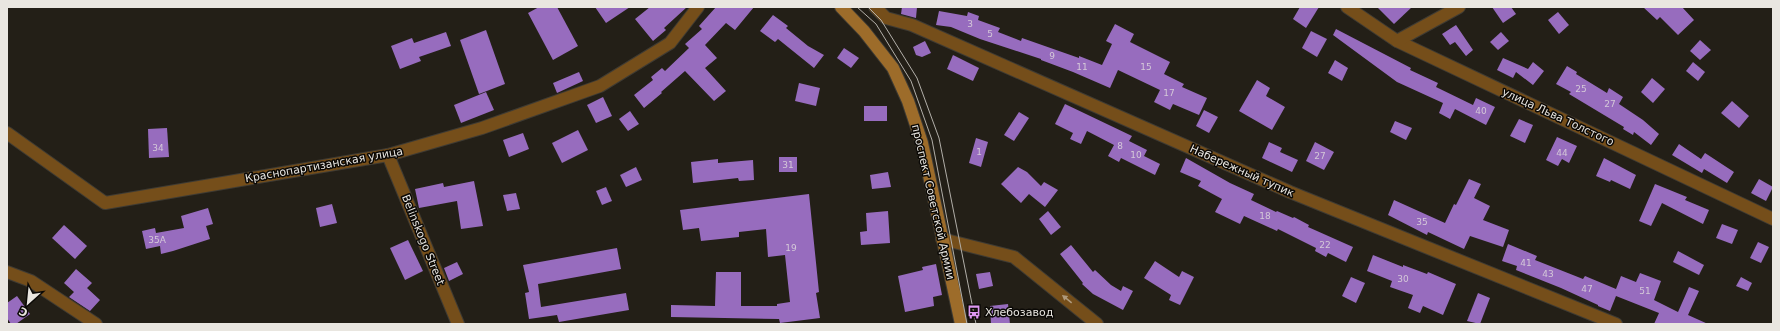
<svg xmlns="http://www.w3.org/2000/svg" width="1780" height="331" font-family="'DejaVu Sans',sans-serif">
<style>
.building{fill:#976cbe}
.lines{fill:none;stroke-linecap:round;stroke-linejoin:round}
.street-casing{stroke:#3f3b33;stroke-width:14}
.secondary-casing{stroke:#3f3b33;stroke-width:14}
.street{stroke:#754e1a;stroke-width:12}
.secondary{stroke:#9d6c2a;stroke-width:12}
.tram{stroke:#b2afa9;stroke-width:1}
.oneway{fill:#af9a7d}
.labels{text-anchor:middle;dominant-baseline:central;stroke-width:3;stroke-linejoin:round;paint-order:stroke}
.number-label{font-size:9px;fill:#d4c8d8}
.street-label{font-size:11px;fill:#e9e6e0;stroke:#0b0906}
.poi-label{font-size:11px;fill:#e9e6e0;stroke:#0b0906;text-anchor:start}
</style>
<rect width="100%" height="100%" fill="#231f17"/>
<g class="building">
<polygon points="539,7 557,7 578,46 553,60 528,13"/>
<polygon points="595,7 630,7 606,23"/>
<polygon points="650,7 687,7 664,28 666,30 653,41 635,19"/>
<polygon points="716,7 754,7 735,30 726,23 705,45 717,58 705,68 726,91 714,101 685,71 661,92 662,93 644,108 634,95 653,80 651,77 662,68 665,71 689,48 685,44 702,29 699,26"/>
<polygon points="902,7 917,7 916,18 901,14"/>
<polygon points="1300,7 1319,7 1306,28 1293,19"/>
<polygon points="1377,7 1412,7 1394,24"/>
<polygon points="1492,7 1511,7 1516,14 1503,23"/>
<polygon points="1643,7 1682,7 1694,20 1678,35 1660,17 1657,20"/>
<polygon points="939,11 967,16 968,12 979,16 978,20 1000,28 998,32 1021,41 1022,38 1079,58 1079,56 1102,65 1112,44 1106,41 1115,24 1134,34 1130,42 1170,62 1164,74 1184,84 1182,87 1207,98 1199,115 1173,104 1170,110 1154,102 1160,90 1118,70 1110,88 1073,72 1041,60 1041,59 980,39 951,27 936,25"/>
<polygon points="1558,12 1569,25 1559,34 1548,20"/>
<polygon points="773,15 788,26 786,28 808,46 824,55 814,68 778,39 775,42 760,31"/>
<polygon points="1456,25 1473,50 1466,56 1455,42 1450,45 1442,34"/>
<polygon points="1336,29 1411,68 1410,70 1438,83 1436,87 1473,105 1476,98 1495,107 1486,125 1455,109 1450,119 1439,113 1443,103 1397,82 1333,35"/>
<polygon points="486,30 505,84 479,94 460,40"/>
<polygon points="1311,31 1327,39 1317,57 1302,48"/>
<polygon points="446,32 451,46 419,57 421,61 400,69 391,46 412,38 414,43"/>
<polygon points="1501,32 1509,41 1498,50 1490,42"/>
<polygon points="1700,40 1711,50 1700,60 1690,51"/>
<polygon points="925,41 931,53 922,57 916,55 913,47"/>
<polygon points="844,48 859,58 851,68 837,58"/>
<polygon points="953,55 979,68 973,81 947,69"/>
<polygon points="1503,58 1528,69 1533,62 1544,71 1533,85 1516,72 1513,78 1497,70"/>
<polygon points="1335,60 1348,68 1342,81 1328,73"/>
<polygon points="1693,62 1705,72 1698,81 1686,71"/>
<polygon points="1567,66 1577,72 1576,74 1607,93 1609,88 1623,97 1619,104 1643,120 1659,134 1651,145 1634,132 1633,135 1623,129 1624,127 1569,94 1571,92 1556,84"/>
<polygon points="579,72 583,81 557,93 553,83"/>
<polygon points="1652,78 1665,89 1653,103 1641,92"/>
<polygon points="1257,80 1270,88 1266,96 1285,107 1272,130 1239,111"/>
<polygon points="799,83 820,88 816,106 795,101"/>
<polygon points="486,92 494,110 461,123 454,105"/>
<polygon points="603,97 612,116 596,123 587,105"/>
<polygon points="1732,101 1749,116 1739,128 1721,113"/>
<polygon points="1065,104 1132,136 1129,141 1147,150 1144,156 1160,164 1155,175 1121,158 1119,162 1108,156 1114,145 1087,131 1081,144 1070,139 1073,133 1055,124"/>
<rect x="864" y="106" width="23" height="15"/>
<polygon points="1204,110 1218,117 1209,133 1196,126"/>
<polygon points="630,111 639,124 628,131 619,119"/>
<polygon points="1019,112 1029,118 1014,141 1004,135"/>
<polygon points="1519,119 1533,125 1525,143 1510,136"/>
<polygon points="1395,121 1412,128 1406,140 1390,132"/>
<polygon points="167,128 169,157 149,158 148,129"/>
<polygon points="578,130 588,150 562,163 552,143"/>
<polygon points="523,133 529,149 509,157 503,140"/>
<polygon points="1557,137 1577,146 1569,163 1562,159 1558,166 1546,160"/>
<polygon points="976,138 988,142 981,167 969,163"/>
<polygon points="1269,142 1282,148 1280,152 1298,160 1292,172 1262,158"/>
<polygon points="1315,142 1334,152 1324,170 1306,161"/>
<polygon points="1679,144 1701,159 1705,153 1734,172 1727,183 1704,169 1702,173 1672,155"/>
<rect x="779" y="157" width="18" height="15"/>
<polygon points="1186,158 1230,183 1254,194 1251,200 1276,212 1277,211 1293,218 1294,217 1309,225 1308,227 1353,247 1346,262 1328,253 1326,257 1315,251 1316,248 1278,229 1277,231 1244,216 1240,224 1215,212 1222,199 1198,186 1201,181 1180,172"/>
<polygon points="1604,158 1636,175 1630,189 1611,180 1610,182 1596,176"/>
<polygon points="718,159 718,163 753,160 754,180 739,181 738,178 693,183 691,162"/>
<polygon points="636,167 642,180 626,187 620,175"/>
<polygon points="1018,167 1027,172 1041,186 1044,182 1058,190 1045,207 1029,194 1021,203 1001,184"/>
<polygon points="888,172 891,187 872,189 870,175"/>
<polygon points="1469,179 1481,184 1474,198 1490,206 1483,220 1509,230 1503,247 1470,236 1464,249 1428,232 1427,235 1388,215 1394,200 1445,223 1454,204 1456,205"/>
<polygon points="1759,179 1773,187 1766,201 1751,193"/>
<polygon points="474,181 483,226 461,229 457,201 419,208 415,189 443,183 444,187"/>
<polygon points="1655,184 1687,197 1685,200 1709,210 1703,224 1662,203 1651,226 1639,221"/>
<polygon points="606,187 612,201 602,205 596,191"/>
<polygon points="516,193 520,209 507,211 503,195"/>
<polygon points="809,194 819,292 816,293 820,318 780,323 779,319 671,317 671,305 715,306 716,272 741,272 741,306 777,306 777,304 790,302 785,255 768,257 766,229 739,232 739,237 701,241 699,228 683,230 680,210"/>
<polygon points="332,204 337,223 320,227 316,208"/>
<polygon points="208,208 213,224 206,226 210,239 173,251 161,254 160,246 146,249 142,231 155,228 156,233 184,228 181,216"/>
<polygon points="888,211 890,243 861,245 860,232 867,231 866,213"/>
<polygon points="1048,211 1061,227 1051,235 1039,219"/>
<polygon points="1722,224 1738,230 1732,244 1716,238"/>
<polygon points="64,225 87,246 75,259 52,238"/>
<polygon points="408,240 423,271 405,280 390,248"/>
<polygon points="1758,242 1769,247 1761,263 1750,258"/>
<polygon points="1508,244 1537,256 1535,260 1583,279 1585,276 1616,289 1621,276 1636,282 1640,273 1661,281 1654,300 1678,312 1689,287 1699,291 1688,315 1708,324 1654,324 1659,313 1616,296 1610,311 1598,306 1598,305 1561,288 1516,270 1517,266 1502,261"/>
<polygon points="1071,245 1093,272 1095,270 1111,285 1121,291 1123,286 1133,291 1123,310 1093,294 1082,284 1083,283 1060,254"/>
<polygon points="617,248 621,269 538,284 541,307 626,293 629,310 559,322 557,315 529,319 525,293 529,292 523,265"/>
<polygon points="1678,251 1704,265 1699,275 1673,262"/>
<polygon points="1373,255 1403,267 1403,265 1427,274 1428,272 1456,284 1443,315 1423,306 1420,313 1408,308 1413,295 1390,287 1392,281 1367,271"/>
<polygon points="1155,261 1179,277 1182,271 1194,277 1180,305 1169,300 1171,295 1144,278"/>
<polygon points="457,262 463,274 449,281 444,268"/>
<polygon points="936,264 942,295 933,297 934,306 905,312 898,276 923,270 922,267"/>
<polygon points="76,269 92,283 87,288 100,300 90,311 69,297 74,292 64,283"/>
<polygon points="990,272 993,286 979,289 976,274"/>
<polygon points="1351,277 1365,283 1356,303 1342,296"/>
<polygon points="1741,277 1752,283 1748,291 1736,286"/>
<polygon points="1478,293 1490,298 1480,324 1467,321"/>
<polygon points="17,296 30,314 16,324 11,324 7,318 7,303"/>
<polygon points="1008,304 1010,324 991,324 990,306"/>
</g>
<g class="lines">
<g class="street-casing">
<g id="street">
<polyline points="875,7 886,18 912,25 1290,192 1616,324"/>
<polyline points="1347,7 1397,41 1773,219"/>
<polyline points="1397,41 1459,7"/>
<polyline points="7,133 105,203 388,155 482,128 600,86 670,43 698,7"/>
<polyline points="388,155 458,324"/>
<polyline points="942,239 1014,257 1097,324"/>
<polyline points="7,272 31,281 96,324"/>
</g>
</g>
<g class="secondary-casing">
<polyline id="secondary" points="841,7 864,31 893,68 908,101 922,143 961,324"/>
</g>
<use href="#street" class="street"/>
<use href="#secondary" class="secondary"/>
<g class="tram">
<polyline points="857,7 876,24 911,81 932,140 967,324"/>
<polyline points="868,7 881,20 917,78 939,138 976,324"/>
</g>
</g>
<defs><path id="oneway-solid" d="M-6-.8H1V-3.2L6.5 0L1 3.2V.8H-6Z"/></defs>
<use class="oneway" href="#oneway-solid" transform="translate(1067 299) rotate(-141)"/>
<defs>
<g id="bus-bare" transform="scale(1.08)"><path d="M-5-6H5V4H4V6H2V4H-2V6H-4V4H-5ZM-3.5-4V0h7V-4ZM-3.5 1.2v1.5H-2V1.2ZM2 1.2v1.5H3.5V1.2Z" fill="#de98f2" stroke="#0b0906" stroke-width="2.5" paint-order="stroke"/></g>
</defs>
<g fill-rule="evenodd">
<use href="#bus-bare" x="974" y="312"/>
</g>
<g class="labels">
<g class="number-label">
<text x="970" y="24">3</text>
<text x="990" y="34">5</text>
<text x="1052" y="56">9</text>
<text x="1082" y="67">11</text>
<text x="1146" y="67">15</text>
<text x="1581" y="89">25</text>
<text x="1169" y="93">17</text>
<text x="1610" y="104">27</text>
<text x="1481" y="111">40</text>
<text x="1120" y="146">8</text>
<text x="158" y="148">34</text>
<text x="979" y="152">1</text>
<text x="1562" y="153">44</text>
<text x="1136" y="155">10</text>
<text x="1320" y="156">27</text>
<text x="788" y="165">31</text>
<text x="1265" y="216">18</text>
<text x="1422" y="222">35</text>
<text x="157" y="240">35А</text>
<text x="1325" y="245">22</text>
<text x="791" y="248">19</text>
<text x="1526" y="263">41</text>
<text x="1548" y="274">43</text>
<text x="1403" y="279">30</text>
<text x="1587" y="289">47</text>
<text x="1645" y="291">51</text>
</g>
<g class="street-label">
<text transform="translate(1558 117) rotate(25)">улица Льва Толстого</text>
<text transform="translate(324 165) rotate(-10)">Краснопартизанская улица</text>
<text transform="translate(1242 171) rotate(24)">Набережный тупик</text>
<text transform="translate(933 202) rotate(77)">проспект Советской Армии</text>
<text transform="translate(423 240) rotate(68)">Belinskogo Street</text>
</g>
<g class="poi-label">
<text x="985" y="312">Хлебозавод</text>
</g>
</g>
<rect width="1780" height="331" fill="none" stroke="#e9e6e0" stroke-width="16"/>
<g transform="translate(28 303) rotate(207)" stroke="#0b0906" stroke-width="3" paint-order="stroke">
<path d="M0-3L7 15L0 10L-7 15Z" fill="#e9e6e0"/>
<text y="-6" font-size="11" font-weight="bold" text-anchor="middle" fill="#e9e6e0">С</text>
</g>
</svg>
